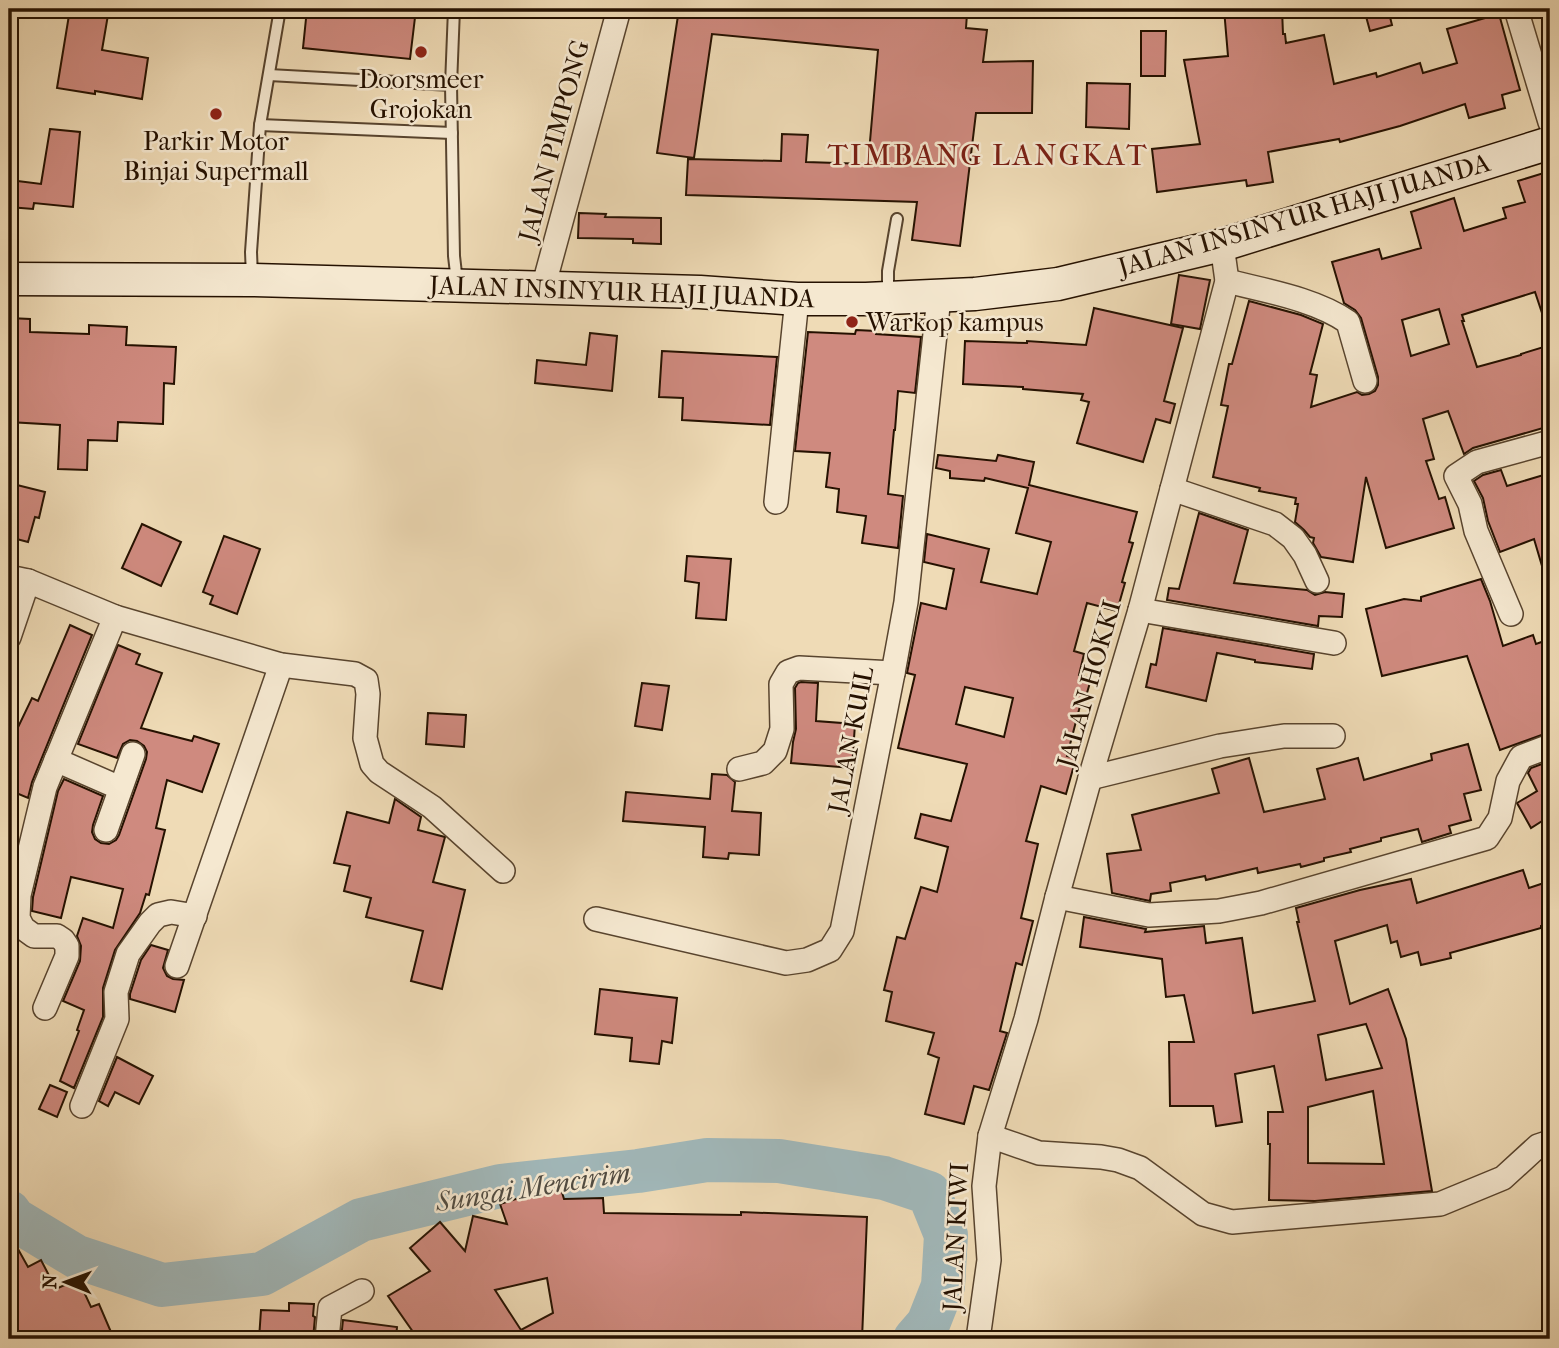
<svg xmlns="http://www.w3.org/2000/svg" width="1559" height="1348" font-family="'IM FELL French Canon',serif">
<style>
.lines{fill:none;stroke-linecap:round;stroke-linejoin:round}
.river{stroke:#a1b8ba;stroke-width:44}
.building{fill:#cf8a7f;stroke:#251100;stroke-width:2;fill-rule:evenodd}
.lane-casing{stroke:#58442e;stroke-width:14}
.street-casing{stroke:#58442e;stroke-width:26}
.secondary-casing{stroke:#251100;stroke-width:35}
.lane{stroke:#f5e8d0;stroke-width:10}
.street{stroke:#f5e8d0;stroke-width:23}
.secondary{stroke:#f5e8d0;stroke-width:32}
.poi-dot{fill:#8f2418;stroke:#f5e8d0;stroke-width:2.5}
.labels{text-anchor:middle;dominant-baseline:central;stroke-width:5;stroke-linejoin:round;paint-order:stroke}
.poi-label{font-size:26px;fill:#251100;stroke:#f5e8d0}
.street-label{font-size:26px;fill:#251100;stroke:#f5e8d0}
.water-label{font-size:28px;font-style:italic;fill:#504b41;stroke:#f5e8d0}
.quarter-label{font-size:30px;letter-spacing:2px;fill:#7a1f14;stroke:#f5e8d0}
</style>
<rect width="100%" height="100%" fill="#efdbb6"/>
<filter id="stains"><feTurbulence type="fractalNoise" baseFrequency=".00286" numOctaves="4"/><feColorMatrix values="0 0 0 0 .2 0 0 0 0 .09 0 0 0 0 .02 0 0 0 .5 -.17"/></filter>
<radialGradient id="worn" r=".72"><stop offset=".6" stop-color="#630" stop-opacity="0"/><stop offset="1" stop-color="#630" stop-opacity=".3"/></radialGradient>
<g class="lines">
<polyline class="river" points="9,1212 14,1219 77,1257 162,1285 262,1274 361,1220 500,1186 638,1171 707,1160 779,1161 884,1178 929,1193 946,1235 943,1286 928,1324 915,1339"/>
</g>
<g class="building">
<polygon points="70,9 109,9 102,50 148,58 142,99 95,91 95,94 57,88"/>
<polygon points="307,9 416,9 410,59 303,48"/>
<polygon points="679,9 849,9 940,17 941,11 967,14 966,28 987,30 983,62 1033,61 1032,113 976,113 960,246 912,240 917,202 686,195 688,159 781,161 782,134 808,135 806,162 868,164 878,50 712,34 694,158 657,153"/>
<polygon points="1224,9 1282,9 1283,34 1285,34 1286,43 1324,35 1334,84 1376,73 1377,77 1420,63 1423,73 1457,63 1447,29 1499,14 1520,90 1502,95 1505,108 1469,118 1465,104 1400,126 1340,142 1339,139 1268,152 1273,182 1247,186 1246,180 1157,192 1152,149 1200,144 1184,60 1228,56"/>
<polygon points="1364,9 1388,9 1392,25 1370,31"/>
<polygon points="1141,31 1166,31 1165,76 1141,76"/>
<polygon points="1087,83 1130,84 1129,129 1086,127"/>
<polygon points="50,129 80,132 73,207 34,203 33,209 9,207 9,180 41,184"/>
<path d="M1550,171V325H1546L1535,292L1462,315L1464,321H1462L1477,367L1521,355V354L1550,345V426L1473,448L1464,454L1448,411L1423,419L1434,459L1426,461L1439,499L1445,497L1454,528L1386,548L1366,477L1353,562L1321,557L1313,543L1314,538L1310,537L1304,530L1295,522L1298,504H1295L1296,498L1259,491L1260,488L1213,477L1228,406L1221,405L1229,364H1232L1249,301L1301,315L1323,324L1310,374L1317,375L1311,407L1357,392L1362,395L1369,394L1375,391L1378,385V377L1361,318L1355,310L1344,303L1332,262L1379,249L1382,259L1421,248L1411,212L1454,198L1464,231L1506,218L1503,208L1525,202L1518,181ZM1439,309L1449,344L1411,356L1402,320Z"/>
<polygon points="579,213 606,214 605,217 661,218 661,244 633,243 633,239 578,238"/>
<polygon points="1179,275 1210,280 1200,329 1171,324"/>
<polygon points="1094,308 1183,328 1164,401 1175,404 1170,423 1156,419 1143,462 1077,443 1089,402 1081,400 1083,394 1023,389 1023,387 963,384 965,341 1027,343 1027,341 1086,345"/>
<polygon points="9,318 30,319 30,332 89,334 89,325 127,327 126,345 176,347 174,384 164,383 163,424 118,422 117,441 88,440 87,470 58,469 60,425 9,422"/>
<polygon points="856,330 876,331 876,334 921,337 915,393 898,391 895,430 894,430 888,494 903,496 898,548 862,543 866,516 837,512 839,489 826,487 830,453 795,451 808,332 855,334"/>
<polygon points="590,333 617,336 612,391 535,383 537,360 586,365"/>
<polygon points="662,351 777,357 770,425 682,420 683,398 659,397"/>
<path d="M938,455L996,461L998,455L1034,462L1029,485L1137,512L1129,542L1133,543L1122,582L1125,583L1117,611L1087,603L1074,651L1084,654L1079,675L1091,679L1083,707L1080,706L1067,756L1076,758L1066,794L1041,786L1026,841L1038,844L1021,918L1033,921L1022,965L1016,963L1000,1031L1007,1033L989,1090L974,1086L964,1124L925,1114L939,1058L928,1054L934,1033L886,1021L892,992L884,990L897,937L905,939L921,887L937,892L948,847L915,838L921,814L951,821L967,764L898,748L915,675L907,673L921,603L946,609L954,569L924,562L927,534L989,549L981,582L1037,594L1051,542L1016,533L1028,488L985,478L984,481L950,478V471L936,468ZM965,687L1013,698L1004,737L956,724Z"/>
<polygon points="1501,470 1507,486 1550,473 1550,575 1545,576 1534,539 1500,552 1488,521 1483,498 1474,481 1483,475"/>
<polygon points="9,483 45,492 39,518 35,517 28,542 9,537"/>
<polygon points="1199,513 1248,530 1234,583 1307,590 1315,595 1325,592 1344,594 1342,617 1319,616 1318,626 1167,600 1169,588 1179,589"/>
<polygon points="142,524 181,542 161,586 122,568"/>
<polygon points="224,536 260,549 237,614 210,604 213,596 203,592"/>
<polygon points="687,556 731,559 726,620 696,618 699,583 685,581"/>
<polygon points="1481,579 1490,601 1503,646 1533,635 1536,644 1550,639 1550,732 1500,750 1467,656 1382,676 1366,609 1404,599 1421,601 1421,597"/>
<polygon points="70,625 92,635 32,782 28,798 9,790 9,746 32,698 38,701"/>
<polygon points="1163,628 1314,654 1312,669 1255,662 1255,660 1217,653 1206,701 1146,687 1151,664 1156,665"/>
<polygon points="118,645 140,654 136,664 162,673 141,728 192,741 194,736 219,744 202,792 167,780 156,828 165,830 149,895 146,894 140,913 115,950 103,988 103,1017 74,1088 60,1081 79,1031 77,1030 84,1010 63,1001 80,961 81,946 77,936 83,918 113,928 123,889 71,877 61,918 32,911 33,897 58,791 64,779 103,796 93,825 92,832 95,839 101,843 109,844 116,840 119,835 146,759 147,752 144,746 137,741 130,740 123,744 117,758 78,744"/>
<polygon points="801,682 818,683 816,721 855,724 852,768 791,763 793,742 796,729 795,688 798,683"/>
<polygon points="642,683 669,686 662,730 635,726"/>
<polygon points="428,713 466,715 464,747 426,744"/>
<polygon points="1468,744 1481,790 1464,794 1471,820 1449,826 1451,833 1422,842 1418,829 1381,838 1381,841 1350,849 1351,852 1324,858 1324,861 1301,867 1300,864 1258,873 1257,868 1206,880 1205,876 1170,883 1171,891 1151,894 1150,901 1112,893 1107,854 1141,850 1132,815 1219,793 1212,769 1249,758 1264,812 1325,799 1317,769 1358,758 1364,780 1432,760 1431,754"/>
<polygon points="1550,761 1550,818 1550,816 1531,828 1517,803 1537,791 1528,773 1531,768"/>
<polygon points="712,774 727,775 735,782 732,811 761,813 759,855 729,853 728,859 703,857 705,827 623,821 626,792 710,799"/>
<polygon points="395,799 421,817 418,830 445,837 433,882 465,890 442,989 411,981 423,931 366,917 371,898 344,891 350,866 334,863 347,812 389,823"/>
<polygon points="9,837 18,839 9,878"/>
<path d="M1523,870L1529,888L1550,881V923L1541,926V928L1450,953L1451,958L1421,965L1418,952L1401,957L1397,941L1391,943L1387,925L1335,941L1350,1004L1388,989L1406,1039L1432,1191L1315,1201L1269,1200L1270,1144H1268V1112H1283L1274,1066L1235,1074L1242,1122L1216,1126L1213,1106H1170L1169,1042H1194L1184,995L1166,997L1162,959L1080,947L1084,917L1146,929L1145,932L1204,926L1206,943L1242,938L1253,1013L1315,1001L1297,922H1299L1296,908L1360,890L1411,879L1417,903ZM1366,1024L1382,1068L1326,1080L1318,1035ZM1373,1091L1384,1164L1308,1163V1107Z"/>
<polygon points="151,945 168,950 163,968 167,976 173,979 184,980 175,1012 130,999 130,994 141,960"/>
<polygon points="600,989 677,998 672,1043 662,1041 659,1064 630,1061 632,1038 595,1034"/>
<polygon points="117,1057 153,1076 139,1104 115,1092 108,1106 99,1101"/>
<polygon points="50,1085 67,1092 57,1117 39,1109"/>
<path d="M561,1189L564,1199L603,1198L604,1213L741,1215V1212L867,1217L862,1339H418L388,1296L430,1271L410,1248L440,1222L465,1251L473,1216L507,1224L500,1204L535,1193L536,1196ZM547,1278L553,1313L521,1330L495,1290Z"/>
<polygon points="9,1233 28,1267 41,1260 56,1289 78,1279 91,1307 99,1304 114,1339 9,1339"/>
<polygon points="289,1303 314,1304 313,1316 315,1317 313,1339 259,1339 261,1310 289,1311"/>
<polygon points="343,1320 397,1327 396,1339 341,1339"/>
</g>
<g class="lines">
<g class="lane-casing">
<g id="lane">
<polyline points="454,9 451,85 454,256 457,282"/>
<polyline points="269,75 451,85"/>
<polyline points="260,125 452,133"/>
<polyline points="252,277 251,252 260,125 280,9"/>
<polyline points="888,295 888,271 897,219"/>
</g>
</g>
<g class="street-casing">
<g id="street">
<polyline points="1516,9 1550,122"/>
<path d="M1227,281C1266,291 1315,299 1348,322L1365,381"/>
<polyline points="543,288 619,9"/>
<polyline points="1172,489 1275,524 1293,538 1305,555 1317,581"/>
<polyline points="776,502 797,299"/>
<polyline points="9,577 28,581 115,617 281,665 355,674 366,680 368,694 365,738 372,764 379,772 432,807 503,871"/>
<polyline points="1140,610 1334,643"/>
<polyline points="1511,614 1476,531 1470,504 1456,476 1477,462 1550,442"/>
<polyline points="9,637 28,581"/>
<polyline points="56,760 120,788"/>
<polyline points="739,769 763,763 775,751 782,729 781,684 788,672 799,668 893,673"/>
<polyline points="1090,778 1220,746 1284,736 1333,736"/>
<polyline points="106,830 133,754"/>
<polyline points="1057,897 1149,915 1219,911 1261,903 1487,838 1500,818 1508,781 1521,757 1550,746"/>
<polyline points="596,919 786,963 807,960 830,950 842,931 893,673 906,602 939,297"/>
<polyline points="177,966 281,665"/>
<polyline points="45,1008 67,956 67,946 63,940 57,936 34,936 23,928 18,918 19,895 45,787 115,617"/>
<polyline points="82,1106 117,1019 116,992 128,954 150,923 158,915 171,912 195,916"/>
<polyline points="990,1136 1039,1153 1101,1157 1118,1160 1140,1168 1203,1214 1232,1222 1440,1204 1503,1178 1538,1146 1550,1142"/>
<polyline points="327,1339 330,1308 362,1291"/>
<polyline points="978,1339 989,1260 984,1186 990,1136 1026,1019 1057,897 1090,778 1140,610 1227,281 1222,245"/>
</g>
</g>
<g class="secondary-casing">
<polyline id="secondary" points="9,279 252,280 700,292 797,299 866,299 975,294 1058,284 1222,245 1550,143"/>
</g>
<use href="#lane" class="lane"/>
<use href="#street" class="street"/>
<use href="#secondary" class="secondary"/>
</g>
<g class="poi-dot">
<circle cx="421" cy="52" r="7"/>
<circle cx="216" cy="114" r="7"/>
<circle cx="852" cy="322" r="7"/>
</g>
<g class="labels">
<g class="poi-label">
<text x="421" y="79">Doorsmeer<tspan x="421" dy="30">Grojokan</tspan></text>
<text x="216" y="141">Parkir Motor<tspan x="216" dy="30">Binjai Supermall</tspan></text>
<text x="866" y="322" text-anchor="start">Warkop kampus</text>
</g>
<g class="street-label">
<text transform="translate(554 141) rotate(-75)">JALAN PIMPONG</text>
<text transform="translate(1304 215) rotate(-16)">JALAN INSINYUR HAJI JUANDA</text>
<text transform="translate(622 292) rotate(2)">JALAN INSINYUR HAJI JUANDA</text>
<text transform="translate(1089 684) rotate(-74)">JALAN HOKKI</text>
<text transform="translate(851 740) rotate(-79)">JALAN KUIL</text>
<text transform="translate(956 1237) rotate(-87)">JALAN KIWI</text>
</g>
<g class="water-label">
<text transform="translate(533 1187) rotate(-9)">Sungai Mencirim</text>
</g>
<g class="quarter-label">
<text x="988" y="155">TIMBANG LANGKAT</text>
</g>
</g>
<rect width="1559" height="1348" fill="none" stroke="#efdbb6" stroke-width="35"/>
<rect x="10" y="10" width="1538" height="1327" fill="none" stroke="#251100" stroke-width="3.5"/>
<rect x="18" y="18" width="1524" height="1313" fill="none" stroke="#251100" stroke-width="2"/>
<g transform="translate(66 1282) rotate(271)" stroke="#f5e8d0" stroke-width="5" paint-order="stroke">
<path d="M0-5L12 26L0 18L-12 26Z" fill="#251100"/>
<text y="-10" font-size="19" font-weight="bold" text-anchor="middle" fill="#251100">N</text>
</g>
<rect width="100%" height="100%" filter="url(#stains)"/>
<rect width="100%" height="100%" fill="url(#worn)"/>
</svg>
